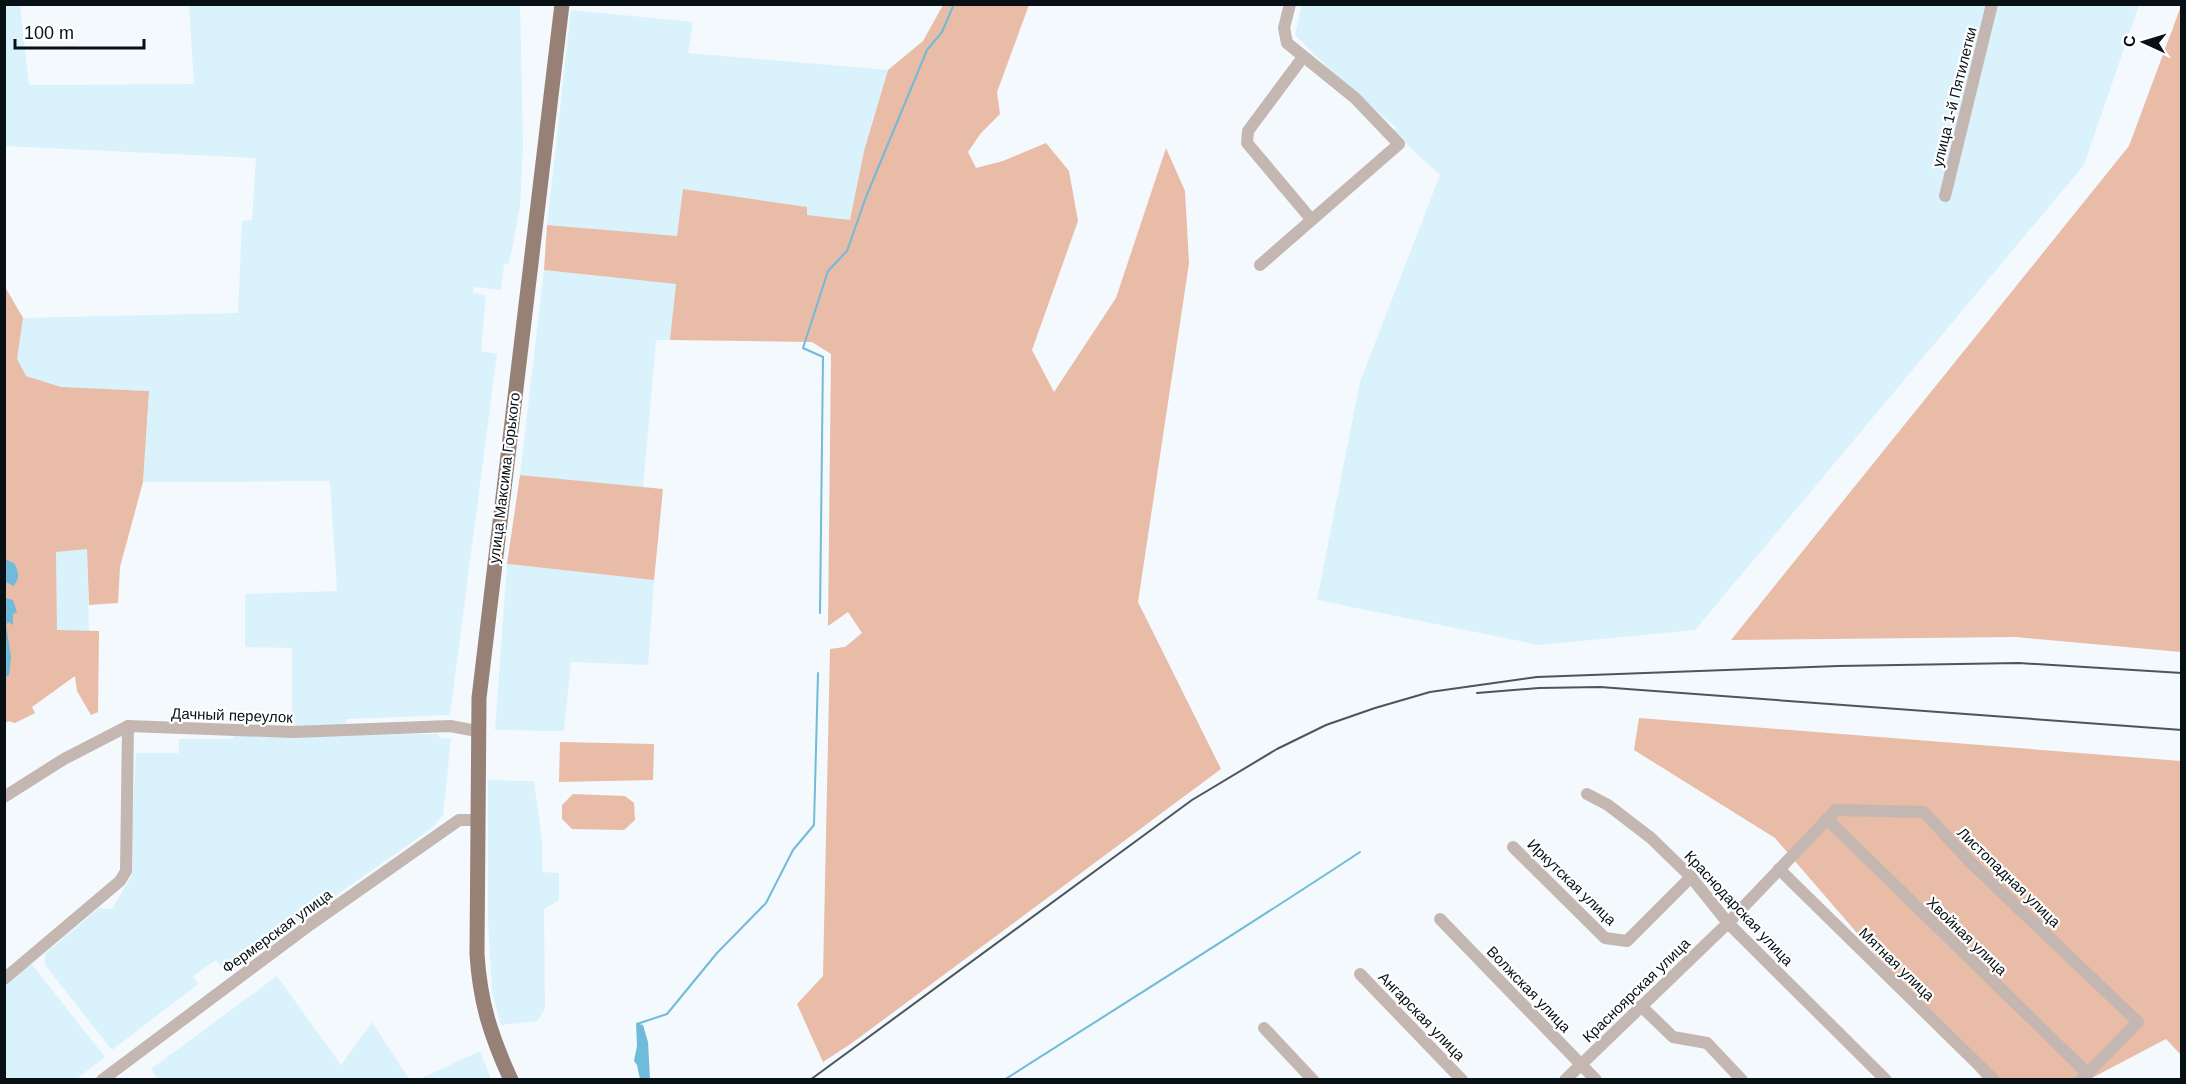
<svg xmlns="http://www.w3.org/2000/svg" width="2186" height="1084" font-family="Helvetica,sans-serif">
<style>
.built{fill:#daf2fc}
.green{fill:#e8bca7}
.water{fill:#70bbd9}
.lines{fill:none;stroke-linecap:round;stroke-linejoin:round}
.stream{stroke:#70bbd9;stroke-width:2}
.minor{stroke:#c4b7b1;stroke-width:12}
.major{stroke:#978176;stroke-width:15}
.rail{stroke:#4c555a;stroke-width:2}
.labels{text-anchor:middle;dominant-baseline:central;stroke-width:4.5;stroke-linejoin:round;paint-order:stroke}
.street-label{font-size:15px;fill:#061015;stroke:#fff}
</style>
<rect width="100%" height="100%" fill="#f3f9fc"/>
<g class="built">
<polygon points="1302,4 2139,5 2084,165 1695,630 1539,645 1317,600 1360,382 1440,175 1394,133 1396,127 1358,97 1295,35"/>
<polygon points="5,5 20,5 29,85 194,84 189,5 520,5 523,144 520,207 509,264 504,264 501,290 474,287 473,293 486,295 481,351 497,354 450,715 346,719 346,726 292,726 292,648 245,647 245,594 337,591 330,481 143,482 149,391 61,387 25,376 17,359 23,318 238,313 242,221 252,220 256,158 5,146"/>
<polygon points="571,10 693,22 688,53 888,70 864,151 850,220 806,215 807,207 683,190 677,236 547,225"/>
<polygon points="544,270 677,284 670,340 656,340 643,488 520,475"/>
<polygon points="87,549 89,631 57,631 56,551"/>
<polygon points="507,564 654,580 648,665 571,662 564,731 495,730"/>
<polygon points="438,734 440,738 451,739 443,815 432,828 226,973 216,960 193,976 198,984 112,1050 45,965 45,954 99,908 112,909 132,875 129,870 136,753 179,753 179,739 233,739 234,735"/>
<polygon points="488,780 534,781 542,840 542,872 559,873 559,900 544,909 545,1009 537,1021 501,1025 492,992 488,920"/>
<polygon points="30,962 105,1057 76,1079 5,1080 5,985"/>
<polygon points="277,976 341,1065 372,1022 409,1079 158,1079 151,1069"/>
<polygon points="480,1051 491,1079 420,1079"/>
</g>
<g class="green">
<polygon points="943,5 1029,5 997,92 1000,114 981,133 968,152 976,168 1003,161 1046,143 1069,171 1078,221 1032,350 1054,392 1116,298 1166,148 1185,191 1189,263 1138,602 1221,769 852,1043 823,1062 797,1004 823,976 830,649 845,647 862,633 848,612 828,626 831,354 812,342 670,340 676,284 544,270 547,225 677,236 683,189 807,207 807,215 850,220 864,151 888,70 923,41"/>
<polygon points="2181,6 2181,652 2016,637 1731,640 2129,146"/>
<polygon points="4,285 23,318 17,359 26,376 61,387 149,391 143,482 120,567 118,603 89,605 87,549 56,552 57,630 99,631 98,712 91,715 77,691 75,676 32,707 35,713 15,723 8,721 5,724"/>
<polygon points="520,475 663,489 654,580 507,564"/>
<polygon points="1639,718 2181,761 2181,1055 2166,1039 2090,1079 1983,1079 1775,838 1634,750"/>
<polygon points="560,742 654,744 653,780 559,782"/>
<polygon points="573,794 625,796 634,803 635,820 624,830 572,829 562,819 562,805"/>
</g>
<g class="water">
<path d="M4,556L7,560L15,564C18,573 21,578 13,586L7,582L5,585Z"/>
<polygon points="5,588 6,598 13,600 17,612 13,614 13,625 8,622 6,625 11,657 9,675 6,677"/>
<polygon points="636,1023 643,1025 648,1042 650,1079 640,1079 637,1065 634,1061 637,1046"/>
</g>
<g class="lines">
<g class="stream">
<polyline points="820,613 823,357 803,348 828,271 847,251 866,197 927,50 942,32 954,4"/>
<polyline points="637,1024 667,1014 717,953 766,903 793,850 814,825 818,673"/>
<path d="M1004,1080C1123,1004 1242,930 1360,852"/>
</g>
<g class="minor">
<polyline points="1303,57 1248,131 1247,143 1311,219"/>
<polyline points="1945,196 1992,4"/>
<polyline points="1260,265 1399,144 1355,98 1287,43 1284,28 1290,4"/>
<polyline points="1587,794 1608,805 1651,838 1691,877 1728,923 1886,1080"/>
<polyline points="4,797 64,759 128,726 293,732 450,726 477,731"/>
<polyline points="1827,819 2087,1073"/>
<polyline points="1513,847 1605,938 1627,941 1691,877"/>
<polyline points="1779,869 1994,1080"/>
<polyline points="1440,919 1596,1080"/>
<polyline points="1360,974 1462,1080"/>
<polyline points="4,979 120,881 126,871 128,726"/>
<polyline points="1641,1006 1673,1037 1707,1043 1742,1080"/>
<polyline points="1264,1028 1313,1080"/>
<polyline points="102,1080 311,924 459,820 477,820"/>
<polyline points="1565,1080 1728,923 1836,810 1924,812 1970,862 2138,1022 2081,1080"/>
</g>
<path class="major" d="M511,1080C491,1036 480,1003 477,954L479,698L562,4"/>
<g class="rail">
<polyline points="1477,693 1539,688 1600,687 2182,730"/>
<polyline points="810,1080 1192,800 1277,749 1326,725 1375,708 1430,692 1537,677 1838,666 2019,663 2182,673"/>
</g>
</g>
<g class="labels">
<g class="street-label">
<text transform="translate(1954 97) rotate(-76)">улица 1-й Пятилетки</text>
<text transform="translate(504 478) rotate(-83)">улица Максима Горького</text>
<text transform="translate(232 715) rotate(2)">Дачный переулок</text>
<text transform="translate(2009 877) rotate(44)">Листопадная улица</text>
<text transform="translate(1572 882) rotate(44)">Иркутская улица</text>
<text transform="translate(1739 908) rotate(47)">Краснодарская улица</text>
<text transform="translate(277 931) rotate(-36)">Фермерская улица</text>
<text transform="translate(1967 936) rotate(44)">Хвойная улица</text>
<text transform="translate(1897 964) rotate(44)">Мятная улица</text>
<text transform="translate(1529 989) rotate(46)">Волжская улица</text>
<text transform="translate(1636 990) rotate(-44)">Красноярская улица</text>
<text transform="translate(1422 1016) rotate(46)">Ангарская улица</text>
</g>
</g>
<rect width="2186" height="1084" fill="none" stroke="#061015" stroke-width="12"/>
<g transform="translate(2144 42) rotate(274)" stroke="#ffffff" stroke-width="4.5" paint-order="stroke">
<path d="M0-4.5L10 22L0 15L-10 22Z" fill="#061015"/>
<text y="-9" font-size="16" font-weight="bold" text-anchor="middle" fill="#061015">С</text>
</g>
<path d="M15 39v9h129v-9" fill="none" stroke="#061015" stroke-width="3"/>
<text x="24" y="39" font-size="18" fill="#061015" stroke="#ffffff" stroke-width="4.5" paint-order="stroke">100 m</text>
</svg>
